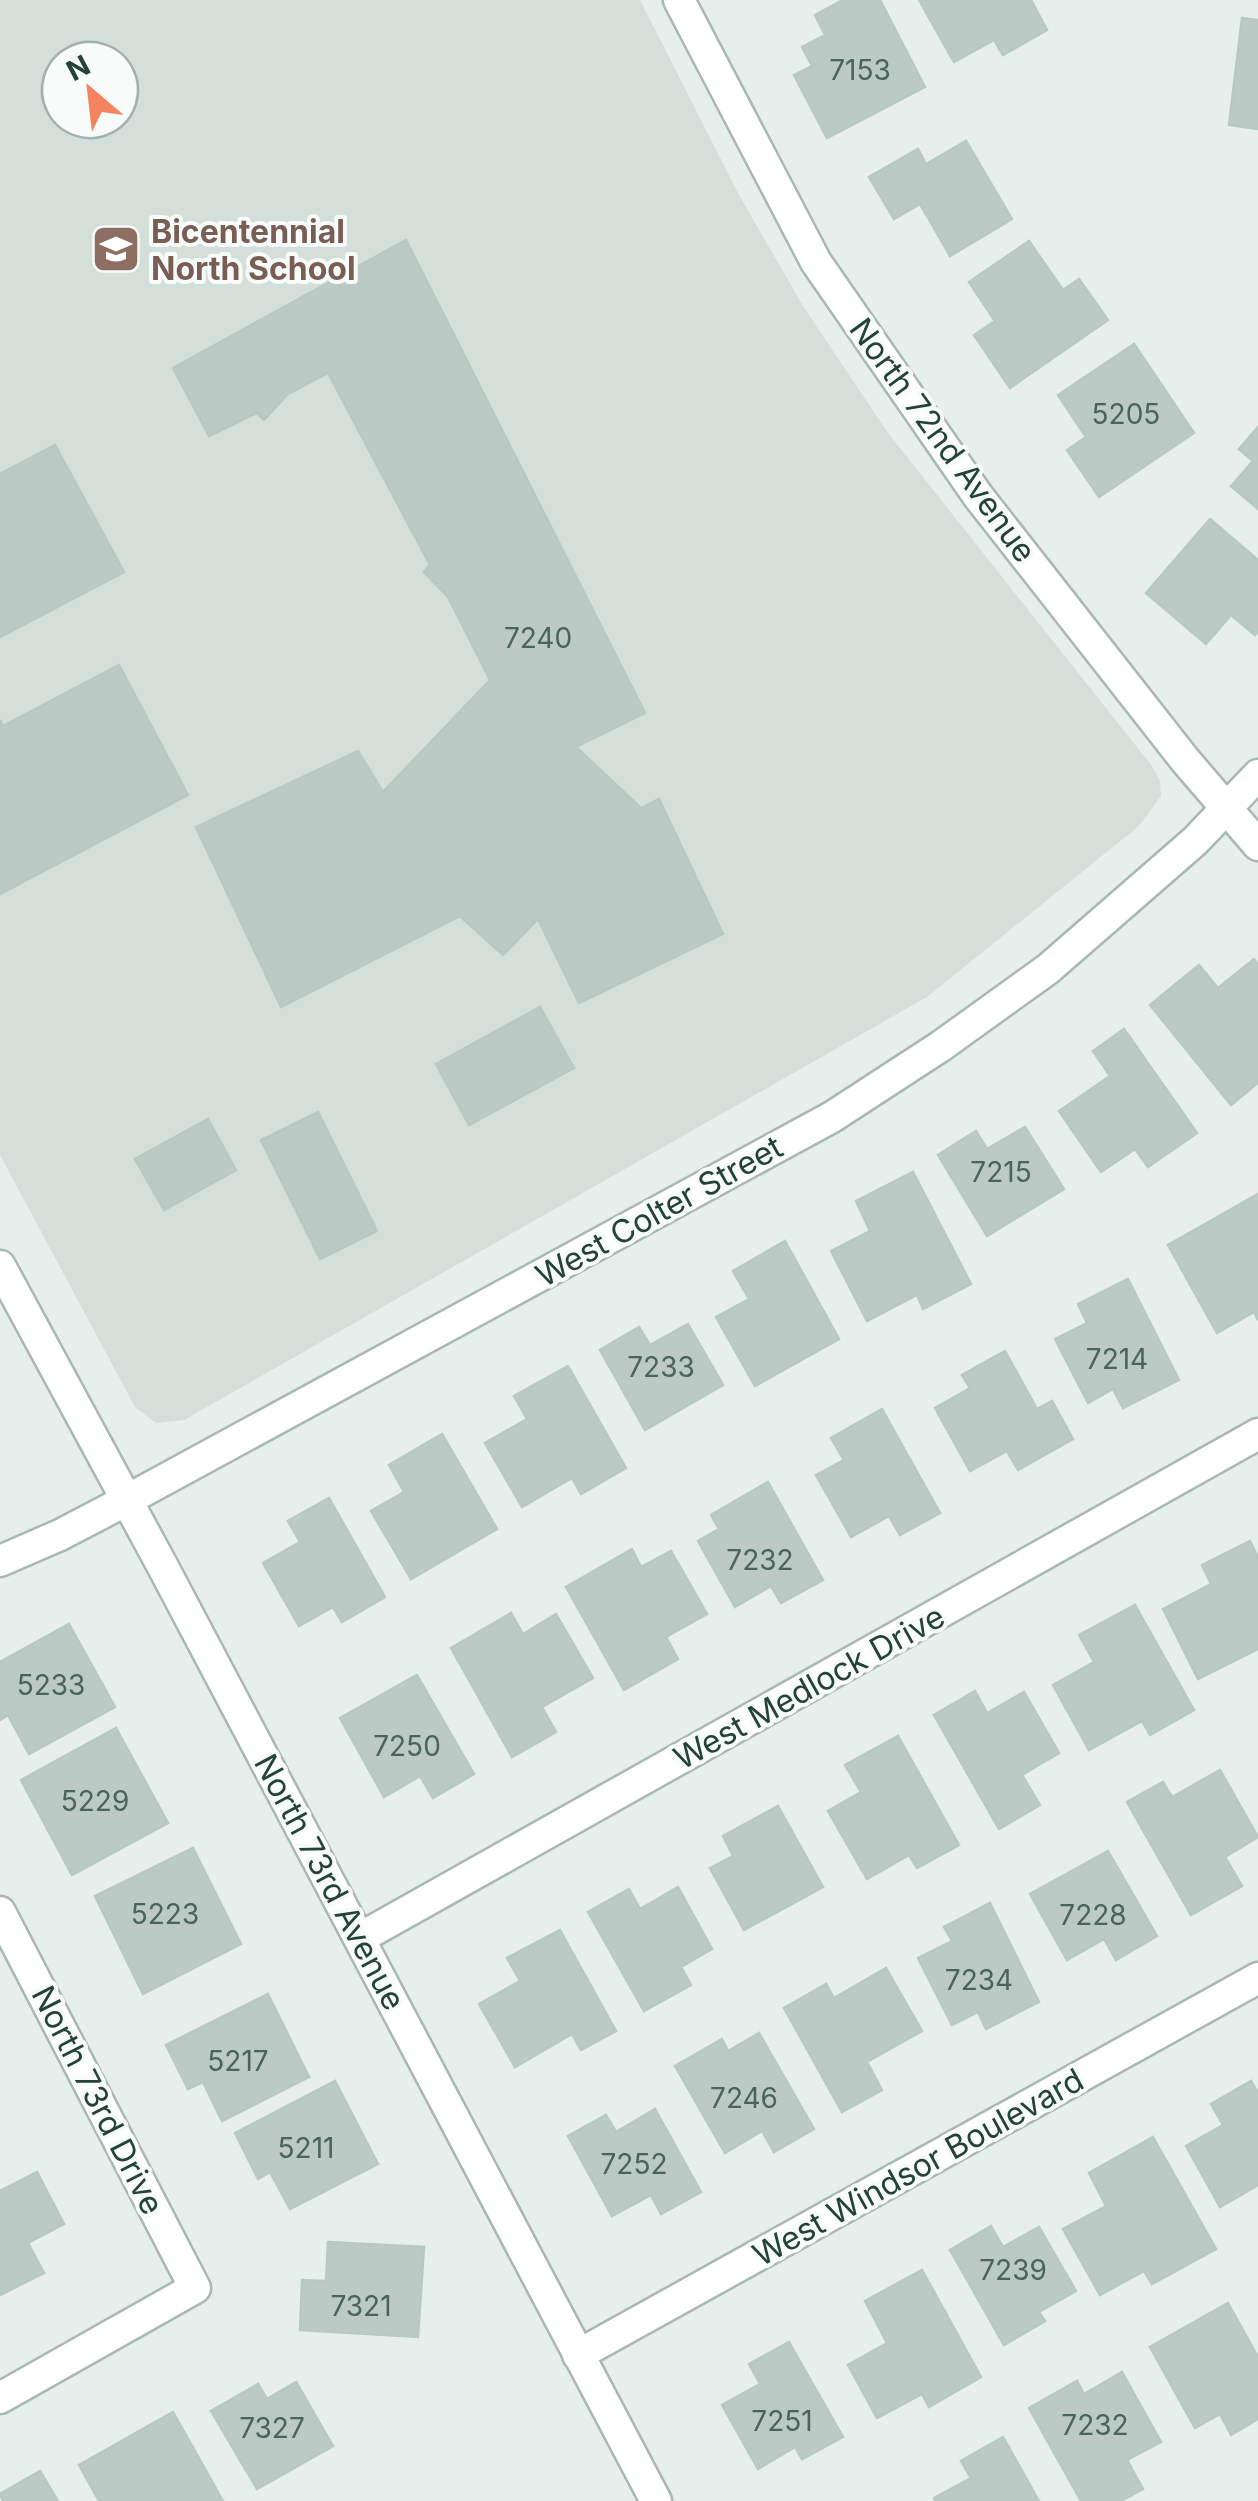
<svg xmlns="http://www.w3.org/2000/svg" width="1258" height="2501" font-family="Inter,sans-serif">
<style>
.built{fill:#d4dfda;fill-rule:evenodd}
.building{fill:#bbcac4;stroke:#b8c9c2;stroke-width:2.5}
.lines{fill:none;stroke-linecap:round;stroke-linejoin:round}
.minor-casing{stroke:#a8b8b2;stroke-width:35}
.minor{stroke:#fff;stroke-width:30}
.labels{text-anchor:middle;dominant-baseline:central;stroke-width:8;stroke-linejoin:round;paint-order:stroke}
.number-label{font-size:28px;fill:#4a645c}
.education-label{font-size:32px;font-weight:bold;fill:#785e54;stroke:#f7fbf9;text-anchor:start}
.street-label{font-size:32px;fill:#24423a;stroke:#f7fbf9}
</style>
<rect width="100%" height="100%" fill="#e6efeb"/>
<path class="built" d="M0,0H640L739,195L803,306L888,433L1152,766L1160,781L1161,796L1139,826L927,997L184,1420L156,1423L135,1407L0,1155ZM60,60H120V120H60Z"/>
<g class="building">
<polygon points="843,0 880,0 925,87 827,138 794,75 812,66 802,47 825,35 815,15"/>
<polygon points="919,0 1031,0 1047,30 1003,55 994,40 954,62"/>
<polygon points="1242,18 1258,20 1258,129 1229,125"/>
<polygon points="966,141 1012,219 950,256 920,204 894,219 869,177 918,149 926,164"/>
<polygon points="406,240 645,713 576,747 641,808 659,799 723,934 579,1003 538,919 503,955 460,916 281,1007 196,827 358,751 383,792 490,680 448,597 424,572 430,565 328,373 288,394 264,420 257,413 209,436 173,368"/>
<polygon points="1029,241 1063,290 1079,279 1108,320 1010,388 974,335 995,321 969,282"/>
<polygon points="1134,344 1194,433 1099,497 1067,450 1086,437 1058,395"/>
<polygon points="1258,427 1258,509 1231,486 1253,461 1239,449"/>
<polygon points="55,445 124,572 0,637 0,474"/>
<polygon points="1210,519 1258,560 1258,632 1255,635 1231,615 1206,644 1146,593"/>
<polygon points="119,665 188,795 0,894 0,720 3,726"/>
<polygon points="1254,959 1258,965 1258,1083 1231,1105 1150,1005 1199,965 1218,988"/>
<polygon points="540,1007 574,1068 469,1125 436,1064"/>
<polygon points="1124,1029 1197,1133 1148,1167 1135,1149 1101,1172 1059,1111 1110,1076 1093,1051"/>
<polygon points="318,1112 377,1231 320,1259 261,1140"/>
<polygon points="208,1119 236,1170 164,1210 135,1159"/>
<polygon points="1025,1127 1064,1189 987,1236 938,1155 976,1131 987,1149"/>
<polygon points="913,1172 971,1284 923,1309 917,1295 867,1321 831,1251 870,1231 856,1201"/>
<polygon points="1258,1194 1258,1320 1254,1312 1217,1333 1168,1245"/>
<polygon points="785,1241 839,1339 755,1386 716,1317 749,1299 733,1271"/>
<polygon points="1128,1279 1179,1380 1123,1408 1113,1389 1088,1403 1055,1339 1087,1323 1078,1304"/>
<polygon points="688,1324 723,1385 645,1430 600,1350 639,1327 650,1345"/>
<polygon points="1005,1351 1037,1409 1052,1401 1073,1439 1018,1470 1007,1451 970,1471 935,1408 970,1388 962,1375"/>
<polygon points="568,1366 626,1468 581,1494 572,1478 522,1507 485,1443 527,1419 514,1396"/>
<polygon points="882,1409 940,1513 900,1535 889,1516 851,1537 816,1475 844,1460 831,1438"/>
<polygon points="442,1434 497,1529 411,1579 371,1511 404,1492 389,1465"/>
<polygon points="768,1482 823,1580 781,1603 771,1586 735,1607 698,1541 719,1529 711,1515"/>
<polygon points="329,1498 385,1597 342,1622 333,1607 299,1626 263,1563 300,1542 288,1521"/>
<polygon points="1250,1541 1258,1557 1258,1649 1198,1679 1163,1609 1211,1584 1202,1565"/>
<polygon points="632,1549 641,1567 671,1551 707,1614 666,1637 678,1659 624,1690 566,1587"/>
<polygon points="1135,1605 1194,1710 1150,1735 1142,1721 1089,1750 1053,1685 1094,1662 1079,1635"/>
<polygon points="511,1613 523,1634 556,1614 593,1678 542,1707 556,1732 512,1757 451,1648"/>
<polygon points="69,1624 115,1707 29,1754 8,1715 0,1720 0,1662"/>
<polygon points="417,1675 474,1774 433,1798 420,1776 384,1797 340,1718"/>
<polygon points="975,1691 987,1713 1024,1692 1059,1753 1022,1775 1040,1805 999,1829 934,1715"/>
<polygon points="116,1728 168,1823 72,1875 21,1780"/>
<polygon points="898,1736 959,1845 917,1868 909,1855 867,1879 828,1811 861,1792 845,1765"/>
<polygon points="1220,1770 1258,1837 1225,1857 1242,1886 1191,1915 1127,1802 1163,1782 1172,1797"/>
<polygon points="778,1806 823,1887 744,1930 710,1868 733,1856 723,1836"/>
<polygon points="193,1848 241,1944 143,1994 95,1896"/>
<polygon points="1108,1851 1157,1936 1116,1960 1104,1939 1067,1960 1030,1894"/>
<polygon points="678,1887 712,1949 681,1967 691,1985 644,2011 588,1912 629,1889 640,1909"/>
<polygon points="990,1903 1039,2002 986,2029 978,2012 952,2025 918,1958 952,1941 944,1927"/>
<polygon points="560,1930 616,2031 581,2050 572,2034 515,2067 479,2004 520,1981 507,1958"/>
<polygon points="886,1968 922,2031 867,2062 882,2090 842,2112 784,2008 826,1984 834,1998"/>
<polygon points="268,1994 309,2077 222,2121 203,2082 188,2089 166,2045"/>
<polygon points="759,2033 814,2129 774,2152 762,2131 725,2153 675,2066 722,2039 728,2051"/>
<polygon points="335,2081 378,2164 290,2209 270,2172 258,2179 235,2133"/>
<polygon points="1251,2081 1258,2093 1258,2185 1220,2207 1186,2146 1223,2125 1211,2104"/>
<polygon points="655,2109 701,2192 661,2214 651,2195 612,2216 568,2136 606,2115 616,2132"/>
<polygon points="1153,2137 1216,2249 1152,2284 1144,2271 1100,2295 1063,2229 1106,2206 1089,2173"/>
<polygon points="37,2172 64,2224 28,2243 44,2273 0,2295 0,2191"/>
<polygon points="991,2226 1003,2247 1039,2227 1076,2291 1039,2312 1045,2321 1004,2345 950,2250"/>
<polygon points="328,2242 424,2247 418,2337 300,2330 302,2280 326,2281"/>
<polygon points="922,2270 981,2377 929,2407 922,2394 877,2418 848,2365 887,2343 865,2301"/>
<polygon points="1228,2303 1258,2357 1258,2419 1231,2435 1220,2414 1195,2428 1150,2347"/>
<polygon points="789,2342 843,2437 802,2459 795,2447 758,2469 722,2405 760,2384 749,2364"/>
<polygon points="1122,2372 1161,2442 1127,2460 1143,2489 1121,2501 1081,2501 1029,2408 1077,2381 1084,2394"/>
<polygon points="296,2382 333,2446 257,2489 211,2411 258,2384 267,2399"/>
<polygon points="173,2412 223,2501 99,2501 79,2465"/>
<polygon points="1003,2437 1039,2501 935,2501 934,2498 971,2478 961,2461"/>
<polygon points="40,2471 58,2501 3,2501 0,2494"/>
</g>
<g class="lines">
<g class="minor-casing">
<g id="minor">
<polyline points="679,0 816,262 978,496 1185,760 1258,845"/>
<polyline points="0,1266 163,1567 656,2501"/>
<polyline points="0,1561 60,1535 127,1500 832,1117 941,1046 1048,969 1195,841 1258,775"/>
<polyline points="0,1912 195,2288 0,2398"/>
<polyline points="360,1938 1258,1434"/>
<polyline points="578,2355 1258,1978"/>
</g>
</g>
<use href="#minor" class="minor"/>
</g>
<defs>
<g id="school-square" transform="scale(2.5)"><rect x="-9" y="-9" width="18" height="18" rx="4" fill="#8d6e63" stroke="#f7fbf9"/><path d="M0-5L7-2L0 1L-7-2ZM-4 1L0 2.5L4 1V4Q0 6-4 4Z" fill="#fff"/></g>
</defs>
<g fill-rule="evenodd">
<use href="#school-square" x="116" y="249"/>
</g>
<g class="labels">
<g class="number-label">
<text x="860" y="70">7153</text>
<text x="1126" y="414">5205</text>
<text x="538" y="638">7240</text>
<text x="1001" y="1172">7215</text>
<text x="1117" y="1359">7214</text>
<text x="661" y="1367">7233</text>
<text x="760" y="1560">7232</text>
<text x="51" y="1685">5233</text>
<text x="407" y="1746">7250</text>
<text x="95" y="1801">5229</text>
<text x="165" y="1914">5223</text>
<text x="1093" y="1915">7228</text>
<text x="979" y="1980">7234</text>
<text x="238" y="2061">5217</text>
<text x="744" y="2098">7246</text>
<text x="306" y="2148">5211</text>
<text x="634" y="2164">7252</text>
<text x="1013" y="2270">7239</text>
<text x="361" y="2306">7321</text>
<text x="782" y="2421">7251</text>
<text x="1095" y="2425">7232</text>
<text x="272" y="2428">7327</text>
</g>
<g class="education-label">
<text x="151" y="231">Bicentennial<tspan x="151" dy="37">North School</tspan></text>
</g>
<g class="street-label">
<text transform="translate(943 440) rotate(54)">North 72nd Avenue</text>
<text transform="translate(659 1211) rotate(-29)">West Colter Street</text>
<text transform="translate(809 1687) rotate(-29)">West Medlock Drive</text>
<text transform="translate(330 1882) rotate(62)">North 73rd Avenue</text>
<text transform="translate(98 2100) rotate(63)">North 73rd Drive</text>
<text transform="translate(918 2167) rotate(-29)">West Windsor Boulevard</text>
</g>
</g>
<g transform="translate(90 90) rotate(332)"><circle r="48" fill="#f7fbf9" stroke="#a3b1ad" stroke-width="2.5"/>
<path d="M0-8L18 38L0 25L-18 38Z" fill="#f4845f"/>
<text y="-15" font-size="28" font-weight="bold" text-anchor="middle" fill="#24423a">N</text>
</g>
</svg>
